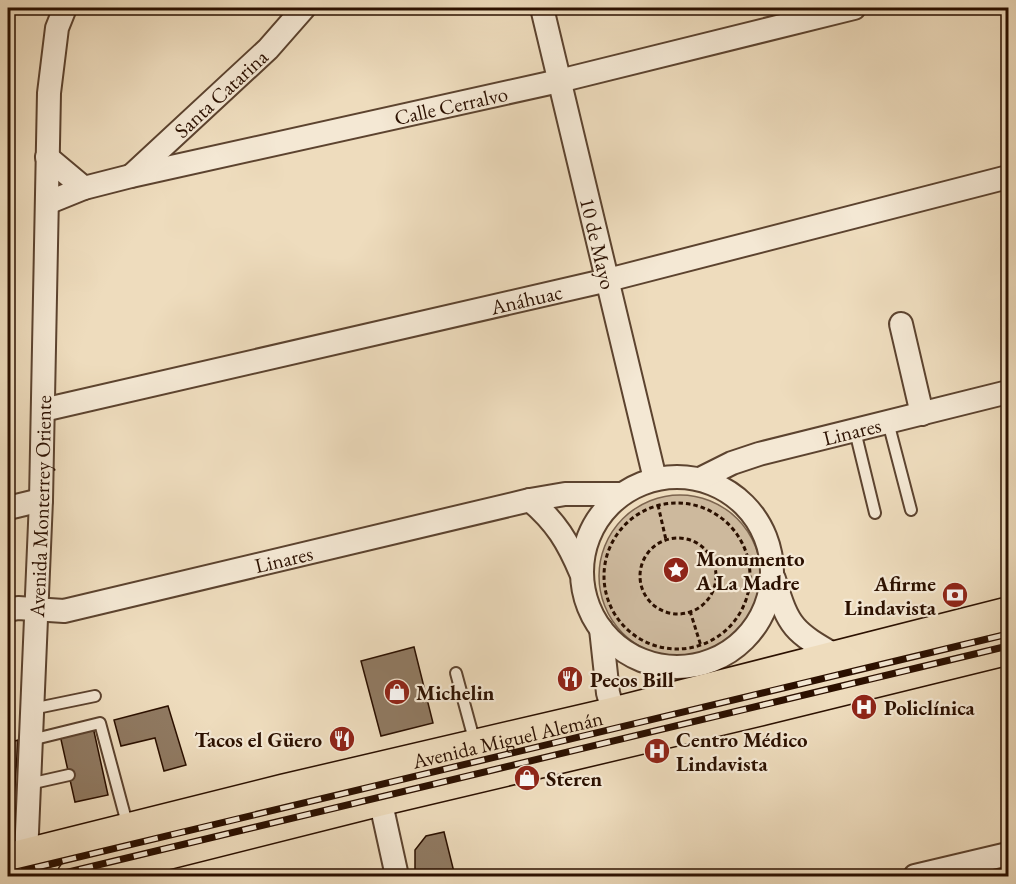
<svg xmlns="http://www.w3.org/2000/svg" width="1016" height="884" font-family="'EB Garamond',serif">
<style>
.green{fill:#cdb99d;stroke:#7c644e;stroke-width:1.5}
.building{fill:#907a62;stroke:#2b1000;stroke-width:1.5}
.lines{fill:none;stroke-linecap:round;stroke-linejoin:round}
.lane-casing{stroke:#5c432f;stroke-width:14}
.street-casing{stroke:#5c432f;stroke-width:26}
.highway-casing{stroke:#2b1000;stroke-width:36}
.path{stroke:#2b1000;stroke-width:3;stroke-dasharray:4.5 3;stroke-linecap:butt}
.lane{stroke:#f4e8d4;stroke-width:10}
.street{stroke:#f4e8d4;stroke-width:22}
.highway{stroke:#eedcbd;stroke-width:33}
.rail-casing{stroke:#2b1000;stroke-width:7}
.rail{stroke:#f4e8d4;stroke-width:4.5;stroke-dasharray:14;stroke-linecap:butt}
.labels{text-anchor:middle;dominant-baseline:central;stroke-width:4.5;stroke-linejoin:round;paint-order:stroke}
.street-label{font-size:21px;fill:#2b1000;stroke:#f4e8d4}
.poi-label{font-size:21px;font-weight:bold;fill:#2b1000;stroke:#f4e8d4;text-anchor:start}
</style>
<rect width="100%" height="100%" fill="#eedcbd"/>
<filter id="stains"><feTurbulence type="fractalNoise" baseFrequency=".00333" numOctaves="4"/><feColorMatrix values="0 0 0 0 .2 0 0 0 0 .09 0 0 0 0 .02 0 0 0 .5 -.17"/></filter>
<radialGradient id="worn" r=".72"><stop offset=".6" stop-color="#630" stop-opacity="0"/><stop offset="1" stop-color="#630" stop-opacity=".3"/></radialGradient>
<circle class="green" cx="680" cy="576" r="81"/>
<g class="building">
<polygon points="414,647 433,723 381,736 361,661"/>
<polygon points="168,706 186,765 164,771 155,738 121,746 114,720"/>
<polygon points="93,727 108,795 75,802 60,735"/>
<polygon points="18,740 12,831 8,832 8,743"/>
<polygon points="444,832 455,876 415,876 415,850 426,836"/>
</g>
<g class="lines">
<g class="lane-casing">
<g id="lane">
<polyline points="888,422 911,510"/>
<polyline points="855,431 875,513"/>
<polyline points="456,673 475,743"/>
<polyline points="32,709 95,696"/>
<polyline points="31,740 100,723 128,827"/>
<polyline points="29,784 69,775"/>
</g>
</g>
<g class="street-casing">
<g id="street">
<path id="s1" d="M542,8L655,479"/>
<polyline points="47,157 84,188"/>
<path id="s2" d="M131,176L268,49L304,8"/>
<path id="s3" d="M47,203L84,188L131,176L559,81L854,8"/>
<polyline points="901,324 922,414"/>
<path id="s4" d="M43,410L608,280L1008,177"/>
<circle cx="677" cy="572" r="95"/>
<path id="s5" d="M700,479L732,463L759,454L1008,392"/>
<path d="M530,500C556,522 568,542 581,573"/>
<polyline points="8,508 41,500"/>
<path d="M774,579C789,628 793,631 838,657"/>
<path id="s6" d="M8,610L18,608L64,611L530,500L565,494H621"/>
<polyline points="601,629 608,693 614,714"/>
<polyline points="380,799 397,876"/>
<path id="s7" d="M26,856L41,500L49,93L57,28L65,8"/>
<polyline points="915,876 1008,854"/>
</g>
</g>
<g class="highway-casing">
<g id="highway">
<path id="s8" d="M8,860L284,791L614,714L1008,614"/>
<polyline points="74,876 380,799 764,708 1008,648"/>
</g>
</g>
<g class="path">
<circle cx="677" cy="576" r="73"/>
<polyline points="658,505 666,540"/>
<circle cx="678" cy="576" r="38"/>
<polyline points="690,611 701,646"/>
</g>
<use href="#lane" class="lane"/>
<use href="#street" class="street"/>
<use href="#highway" class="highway"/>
<g class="rail-casing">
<g id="rail">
<polyline points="8,874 1008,634"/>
<polyline points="52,876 1008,646"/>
</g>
</g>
<use href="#rail" class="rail"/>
</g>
<defs>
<g id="sight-disc" transform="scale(1.35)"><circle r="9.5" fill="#8f2418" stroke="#f4e8d4"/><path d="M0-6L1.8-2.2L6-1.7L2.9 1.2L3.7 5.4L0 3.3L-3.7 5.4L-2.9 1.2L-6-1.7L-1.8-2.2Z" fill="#fff"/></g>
<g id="bank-disc" transform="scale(1.35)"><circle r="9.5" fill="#8f2418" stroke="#f4e8d4"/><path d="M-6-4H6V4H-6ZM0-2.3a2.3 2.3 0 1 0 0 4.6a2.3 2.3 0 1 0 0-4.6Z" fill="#fff"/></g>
<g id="restaurant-disc" transform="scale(1.35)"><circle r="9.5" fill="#8f2418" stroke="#f4e8d4"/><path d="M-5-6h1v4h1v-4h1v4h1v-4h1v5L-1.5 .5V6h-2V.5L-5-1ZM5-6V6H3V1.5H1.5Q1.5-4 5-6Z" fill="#fff"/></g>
<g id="shop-disc" transform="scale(1.35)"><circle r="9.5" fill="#8f2418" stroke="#f4e8d4"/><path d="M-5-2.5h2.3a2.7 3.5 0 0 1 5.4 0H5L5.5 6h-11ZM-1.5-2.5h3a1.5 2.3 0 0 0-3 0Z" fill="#fff"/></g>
<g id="hospital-disc" transform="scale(1.35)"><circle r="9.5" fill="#8f2418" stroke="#f4e8d4"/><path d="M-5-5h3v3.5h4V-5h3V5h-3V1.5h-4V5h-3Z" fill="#fff"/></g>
</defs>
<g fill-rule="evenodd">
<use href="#sight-disc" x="676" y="570"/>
<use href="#bank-disc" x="955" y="595"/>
<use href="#restaurant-disc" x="570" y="679"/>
<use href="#shop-disc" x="397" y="692"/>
<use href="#hospital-disc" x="864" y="707"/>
<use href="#restaurant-disc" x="342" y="739"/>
<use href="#hospital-disc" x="657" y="751"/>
<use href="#shop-disc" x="527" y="778"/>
</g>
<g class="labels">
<g class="street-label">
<text stroke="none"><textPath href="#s2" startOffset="122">Santa Catarina</textPath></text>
<text stroke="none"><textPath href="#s3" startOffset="416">Calle Cerralvo</textPath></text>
<text stroke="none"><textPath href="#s1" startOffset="242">10 de Mayo</textPath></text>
<text stroke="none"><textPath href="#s4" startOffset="496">Anáhuac</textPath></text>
<text stroke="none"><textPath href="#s5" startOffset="160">Linares</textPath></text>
<text stroke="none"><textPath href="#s7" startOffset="350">Avenida Monterrey Oriente</textPath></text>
<text stroke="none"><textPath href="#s6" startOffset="282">Linares</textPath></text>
<text stroke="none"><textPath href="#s8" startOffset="514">Avenida Miguel Alemán</textPath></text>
</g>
<g class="poi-label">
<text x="696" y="558">Monumento<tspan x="696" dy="24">A La Madre</tspan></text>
<text x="936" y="583" text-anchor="end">Afirme<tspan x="936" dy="24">Lindavista</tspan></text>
<text x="590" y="679">Pecos Bill</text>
<text x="416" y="692">Michelin</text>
<text x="884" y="707">Policlínica</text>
<text x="322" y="739" text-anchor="end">Tacos el Güero</text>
<text x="676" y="739">Centro Médico<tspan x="676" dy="24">Lindavista</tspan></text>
<text x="546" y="778">Steren</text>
</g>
</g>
<rect width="1016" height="884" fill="none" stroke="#eedcbd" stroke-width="30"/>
<rect x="9" y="9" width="998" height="866" fill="none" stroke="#2b1000" stroke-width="3"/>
<rect x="15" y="15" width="986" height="854" fill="none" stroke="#2b1000" stroke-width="1.5"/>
<rect width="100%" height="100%" filter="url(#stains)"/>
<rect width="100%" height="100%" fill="url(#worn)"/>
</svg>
